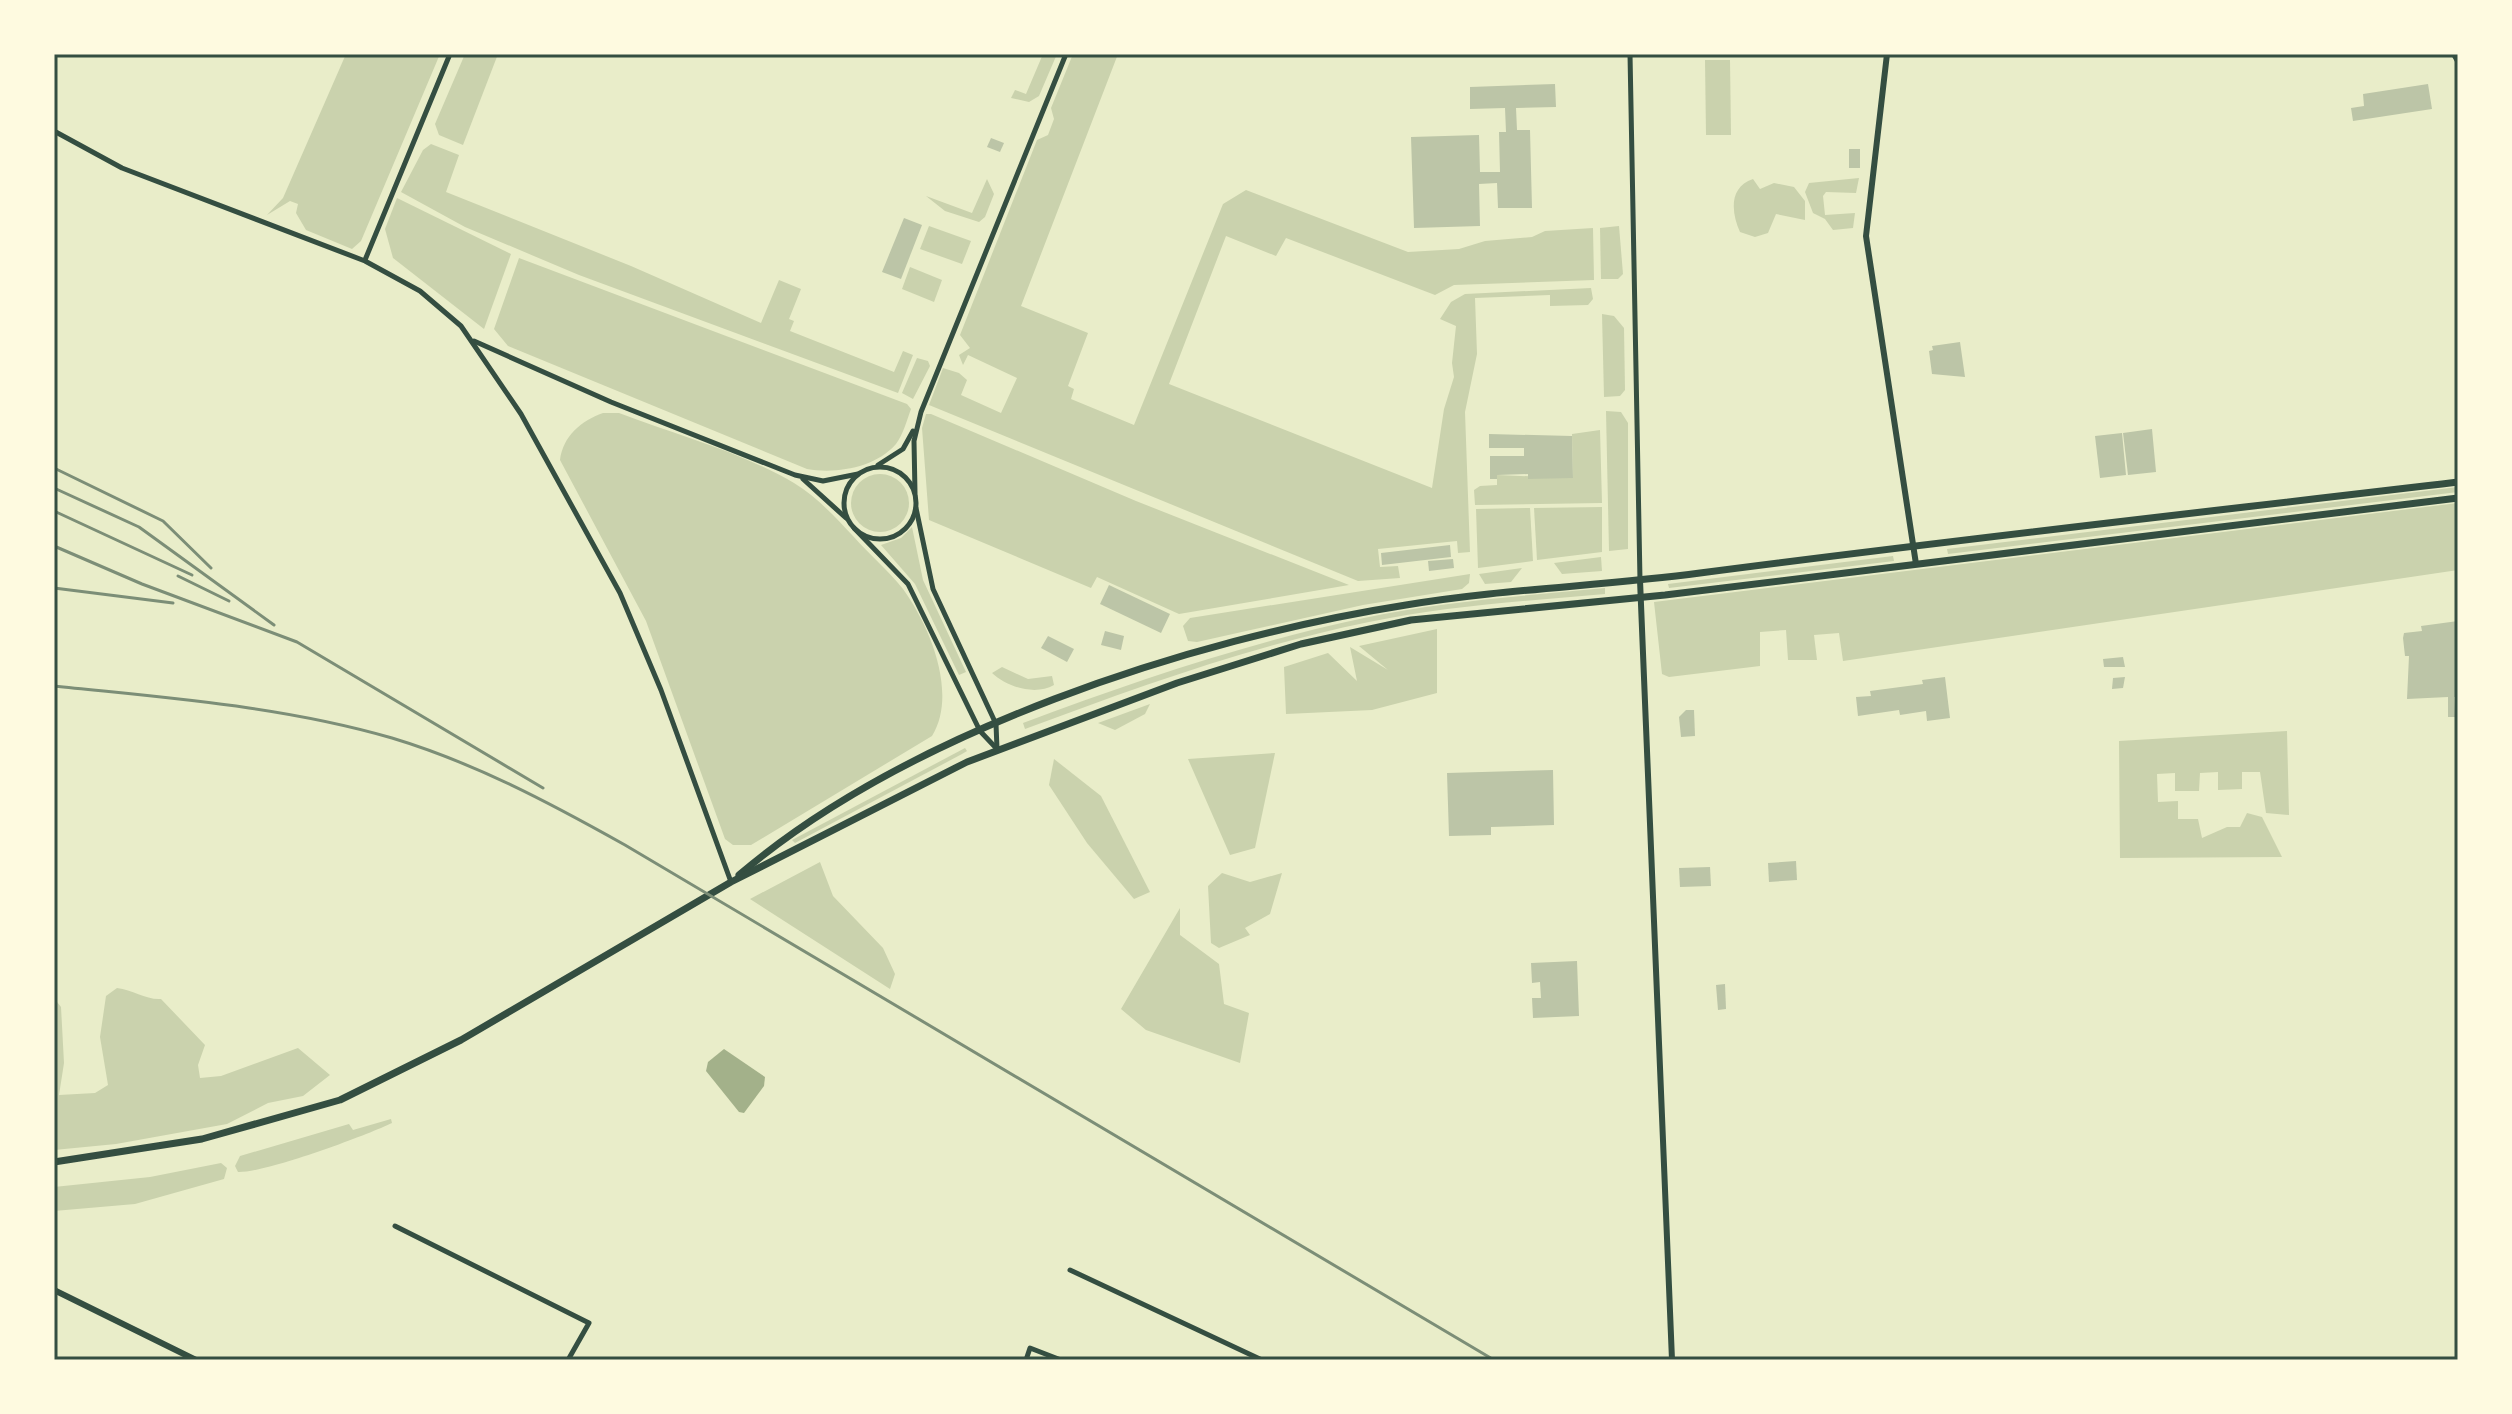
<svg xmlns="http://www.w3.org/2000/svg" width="2512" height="1414" font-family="'Nunito Sans',sans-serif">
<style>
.green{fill:#cad2ad}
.water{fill:#a3b18a}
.building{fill:#bcc5a7}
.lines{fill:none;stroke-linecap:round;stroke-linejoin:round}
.minor{stroke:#344e41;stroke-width:5}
.tertiary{stroke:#344e41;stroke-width:6}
.primary{stroke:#344e41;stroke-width:7}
.rail{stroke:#7c8e77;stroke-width:3}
.neatline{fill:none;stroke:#344e41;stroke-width:3}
</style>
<rect width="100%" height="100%" fill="#e9edc9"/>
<g class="green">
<polygon points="346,54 440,54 361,241 352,249 306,230 296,213 298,204 290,201 267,215 283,198"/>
<polygon points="465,54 498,54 463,145 439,135 435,124"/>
<polygon points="1043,54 1057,54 1039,96 1029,102 1011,98 1015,90 1026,94"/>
<polygon points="1073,54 1118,54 1021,306 1088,333 1068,386 1074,389 1071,399 1134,425 1223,204 1246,190 1408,252 1459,249 1485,241 1532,237 1545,231 1593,228 1594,280 1454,285 1435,295 1286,238 1276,256 1226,236 1169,384 1432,488 1444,409 1454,377 1452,363 1456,326 1440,319 1451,302 1465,294 1591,288 1593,299 1588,305 1550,306 1550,295 1475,298 1477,354 1465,412 1470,552 1458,553 1457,541 1378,549 1380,567 1398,566 1400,578 1358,581 929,405 943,368 959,373 967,380 961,395 1001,413 1017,378 968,355 963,365 959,355 970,348 960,335 1037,140 1048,135 1054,119 1051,108"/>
<polygon points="1705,60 1730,60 1731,135 1706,135"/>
<polygon points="431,144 459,155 446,192 631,266 761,323 779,280 801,289 789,319 794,321 790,331 894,372 903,351 913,355 898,393 579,275 465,227 401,192 423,150"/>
<polygon points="1859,178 1856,193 1826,192 1823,196 1825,215 1855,213 1853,228 1833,230 1825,219 1813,213 1805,192 1809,183"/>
<polygon points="987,179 994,194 985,217 979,222 945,211 926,196 972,213"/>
<path d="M1753,179L1760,189L1774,183L1794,187L1805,201V220L1776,214L1768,233L1755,237L1740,232C1731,212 1729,187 1753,179Z"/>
<polygon points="397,198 511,254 484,329 393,258 385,229"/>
<polygon points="929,226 971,241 962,264 920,249"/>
<polygon points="1619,226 1623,274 1618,279 1601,279 1600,228"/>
<path d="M519,258L907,404L911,409C907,420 903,435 896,444C875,468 836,474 807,469L508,346L494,329Z"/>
<polygon points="910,267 942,280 934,302 902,289"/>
<polygon points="1602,314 1614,316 1624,328 1625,390 1620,396 1604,397"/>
<polygon points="917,358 928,361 930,366 913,399 902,393"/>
<polygon points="1606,411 1621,412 1628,423 1628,549 1609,551"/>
<path d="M603,413H619C676,435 742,452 794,483C817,497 835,517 853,536C869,554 888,570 903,589C930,626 958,694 932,736L751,845H733L725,839L646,621L560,460C563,436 581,421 603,413Z"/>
<polygon points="926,414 931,414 1136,501 1349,585 1179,614 1097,577 1091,588 929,520 922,428"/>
<polygon points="1600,430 1602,503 1475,505 1474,490 1480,486 1497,485 1497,475 1573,478 1572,434"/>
<circle cx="880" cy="503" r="29"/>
<polygon points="2458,487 2458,492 1948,554 1947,549"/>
<polygon points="2458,503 2458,570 1843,661 1839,633 1814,635 1817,660 1788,660 1786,630 1760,632 1760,666 1669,677 1662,674 1654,602"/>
<polygon points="1602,507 1602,552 1537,560 1534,508"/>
<polygon points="1530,508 1533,561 1478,568 1476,509"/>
<polygon points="912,527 923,580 966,672 959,675 915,584 881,545 901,538"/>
<polygon points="1893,556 1894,561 1669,588 1668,584"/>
<polygon points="1601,557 1602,571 1562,574 1554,563"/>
<polygon points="1522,568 1511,582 1485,584 1479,574"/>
<polygon points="1470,574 1469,583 1462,589 1363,605 1197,642 1188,641 1183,626 1190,618"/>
<path d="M1605,588V594C1526,601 1447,606 1369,622C1251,646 1138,687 1025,729L1023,723C1135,681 1247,643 1364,618C1443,601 1525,596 1605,588Z"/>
<polygon points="1437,629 1437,693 1372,710 1286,714 1284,667 1328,653 1357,681 1350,647 1388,670 1359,646"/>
<path d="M1002,667L1028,679L1052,676L1054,685C1035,696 1007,687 992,673Z"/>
<polygon points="1150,704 1145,714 1115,730 1098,723"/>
<polygon points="2287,731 2289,815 2266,813 2260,772 2242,772 2242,789 2218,790 2218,772 2200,773 2199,791 2175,791 2175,773 2157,774 2158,802 2178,801 2178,819 2198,819 2202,838 2227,827 2240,827 2247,813 2262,817 2282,857 2120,858 2119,741"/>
<polygon points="965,748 967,751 962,754 795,843 792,840"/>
<polygon points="1275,753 1255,848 1230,855 1188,759"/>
<polygon points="1054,759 1101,796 1150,892 1134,899 1087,843 1049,785"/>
<polygon points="820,862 833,896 883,948 895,974 890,989 750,899"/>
<polygon points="1222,873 1250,882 1282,873 1270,914 1245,928 1250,935 1219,948 1211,943 1208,886"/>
<polygon points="1180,908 1180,935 1219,964 1224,1004 1249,1013 1240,1063 1146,1030 1121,1009"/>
<path d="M117,988C133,990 146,1000 161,999L205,1045L198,1065L200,1078L221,1076L298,1048L330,1075L303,1096L268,1103L227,1124L116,1144L54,1150V998L61,1007L64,1063L59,1095L95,1093L108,1085L100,1037L106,996Z"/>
<path d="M391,1119L392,1123C365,1136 265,1173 238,1172L235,1166L240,1156L349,1124L353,1130Z"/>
<polygon points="221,1163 227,1168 224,1179 135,1204 54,1211 54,1187 150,1177"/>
</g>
<polygon class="water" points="724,1049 765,1077 764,1086 744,1113 739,1112 706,1071 708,1062"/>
<g class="building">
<polygon points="1555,84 1556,107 1516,108 1517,130 1530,130 1532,208 1498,208 1497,183 1479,184 1480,226 1414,228 1411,137 1479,135 1480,172 1500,172 1499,132 1506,132 1505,108 1470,109 1470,87"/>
<polygon points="2428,84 2432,109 2353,121 2351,108 2364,106 2363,94"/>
<polygon points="991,138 1004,143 1000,152 987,147"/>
<rect x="1849" y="149" width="11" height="19"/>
<polygon points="904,218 922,225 901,279 882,272"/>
<polygon points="1960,342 1965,377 1932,374 1929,351 1933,350 1932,346"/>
<polygon points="2152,429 2156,472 2128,475 2123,433"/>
<polygon points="2122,433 2126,475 2100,478 2095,436"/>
<polygon points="1489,434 1572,436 1573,478 1528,479 1528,474 1497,475 1497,479 1490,479 1490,456 1524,456 1524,448 1489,448"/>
<polygon points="1450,545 1451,557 1382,565 1381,553"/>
<polygon points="1453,559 1454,568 1429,571 1428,561"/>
<polygon points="1109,585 1170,614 1161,633 1100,604"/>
<polygon points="2458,621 2458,697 2454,697 2455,717 2448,717 2448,697 2407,699 2409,656 2405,656 2403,638 2404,633 2422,631 2421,626"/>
<polygon points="1105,631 1124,636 1121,650 1101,645"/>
<polygon points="1048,636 1074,649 1067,662 1041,648"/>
<polygon points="2123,657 2125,667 2104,667 2103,659"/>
<polygon points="1945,677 1950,718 1927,721 1926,711 1900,715 1899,710 1858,716 1856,697 1871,696 1870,691 1923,684 1922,680"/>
<polygon points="2125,677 2123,688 2112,689 2113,678"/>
<polygon points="1686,710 1694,710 1695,736 1681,737 1679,717"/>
<polygon points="1553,770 1554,825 1491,827 1491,835 1449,836 1447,773"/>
<polygon points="1796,861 1797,880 1769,882 1768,863"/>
<polygon points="1710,867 1711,886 1680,887 1679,868"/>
<polygon points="1577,961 1579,1016 1533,1018 1532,998 1541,998 1540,982 1532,983 1531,963"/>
<polygon points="1725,984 1726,1009 1718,1010 1716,985"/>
</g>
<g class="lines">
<g class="minor">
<polyline points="1630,54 1640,580"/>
<polyline points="54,131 122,168 365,261 420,291 461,326 521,414 620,593 661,690 731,882"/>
<polyline points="365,260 450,54"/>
<polyline points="474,341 611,402 795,475 823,481 858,474"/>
<polyline points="878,465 903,449 913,431"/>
<circle cx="880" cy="503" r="36"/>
<polyline points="803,479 846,518"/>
<polyline points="915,493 914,441 921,412 1066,54"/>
<polyline points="916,508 933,589 996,724 997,749"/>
<polyline points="854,528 908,584 980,731 997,749"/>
<polyline points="395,1226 589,1323 568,1360"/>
<polyline points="1070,1270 1262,1360"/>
<polyline points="1026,1360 1030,1348 1061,1360"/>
</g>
<g class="tertiary">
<polyline points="1887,54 1866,236 1916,564"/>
<polyline points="2454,54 2458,61"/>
<polyline points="1640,580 1672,1360"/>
<polyline points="54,1290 196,1360"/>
</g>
<g class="primary">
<path d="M739,875C906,732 1190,639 1406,605C1503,589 1602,586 1700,573C1952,540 2205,512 2458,482"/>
<polyline points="54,1162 202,1139 340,1100 461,1040 731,882 967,762 1177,683 1301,644 1411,620 1665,595 2458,498"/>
</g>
<g class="rail">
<polyline points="54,468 163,521 211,568"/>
<polyline points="54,488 139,527 274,625"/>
<polyline points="54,511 192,575"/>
<polyline points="54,546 142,584 297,642 543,788"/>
<polyline points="178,576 229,601"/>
<polyline points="54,588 173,603"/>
<path d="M54,686C167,698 282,706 392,738C475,763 550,803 625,845L1494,1360"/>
</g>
</g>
<rect width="2512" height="1414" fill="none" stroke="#fefae0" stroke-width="112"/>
<rect x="56" y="56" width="2400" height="1302" class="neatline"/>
</svg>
